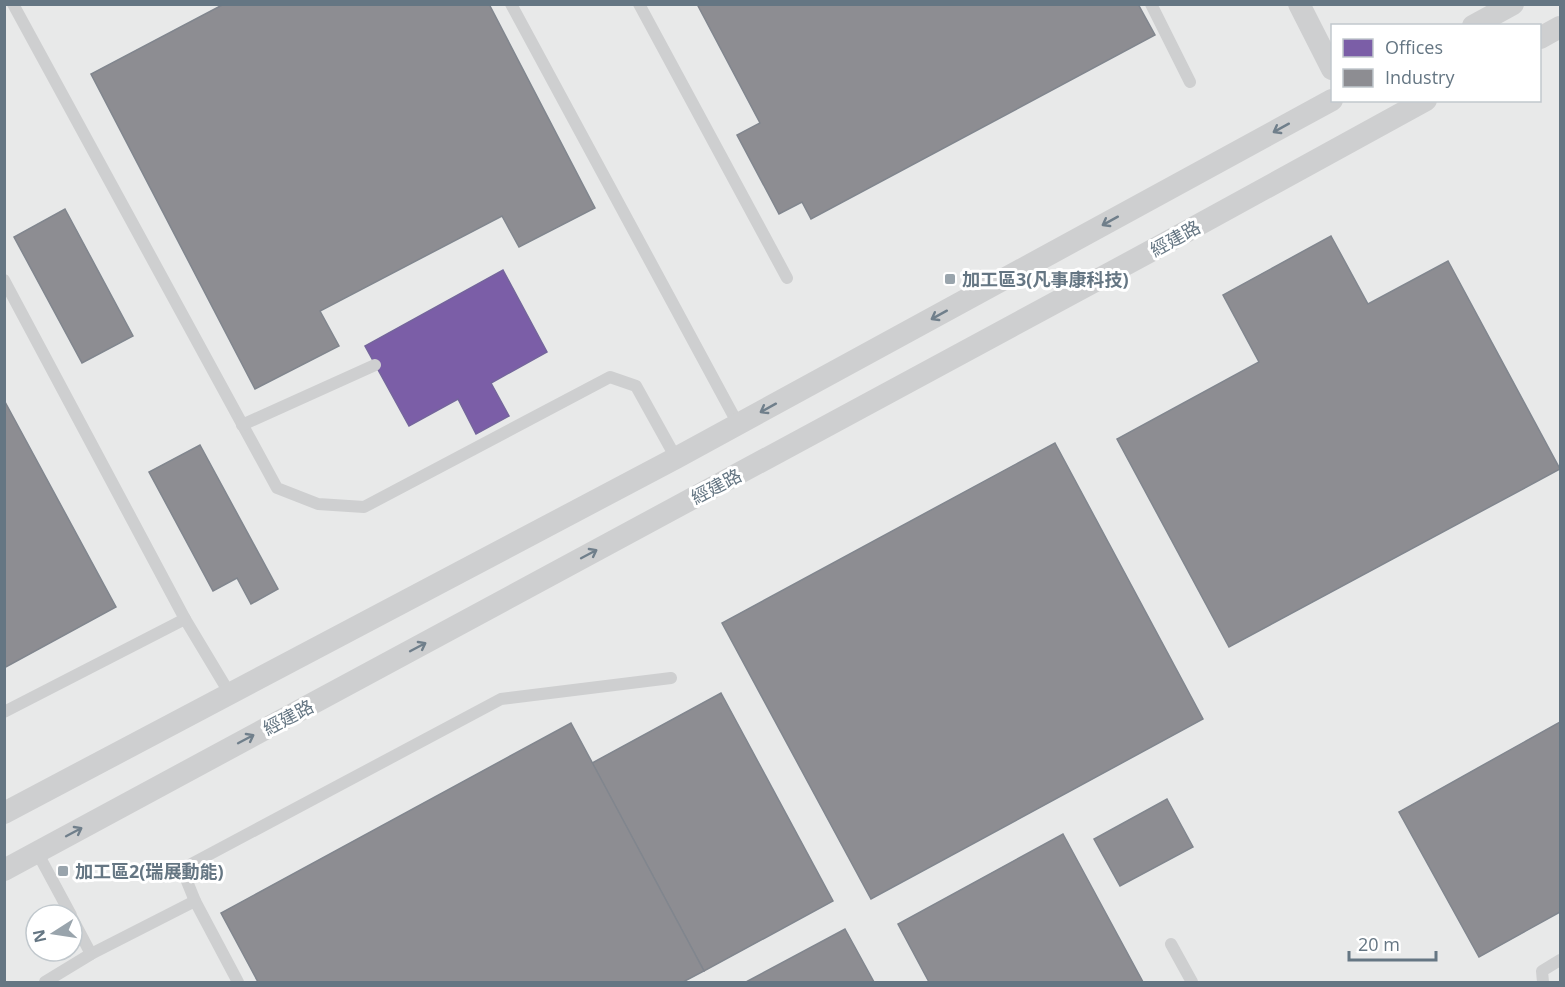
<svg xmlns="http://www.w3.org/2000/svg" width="1565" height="987" font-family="'Open Sans','Noto Sans TC',sans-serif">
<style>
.built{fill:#e8e9e9;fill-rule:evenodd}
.offices{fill:#7b5ea7;stroke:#74659c;stroke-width:1.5}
.industry{fill:#8d8d92;stroke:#81868e;stroke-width:1.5}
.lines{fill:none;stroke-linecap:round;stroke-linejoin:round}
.service{stroke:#cecfd0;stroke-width:12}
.minor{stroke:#cecfd0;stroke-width:22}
.oneway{stroke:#707f8b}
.poi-dot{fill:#99a4ac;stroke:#fff;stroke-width:2}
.labels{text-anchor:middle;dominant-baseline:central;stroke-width:6;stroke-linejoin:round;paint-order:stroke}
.street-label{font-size:18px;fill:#657683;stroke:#fff}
.poi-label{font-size:18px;font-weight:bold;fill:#657683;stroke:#fff;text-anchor:start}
</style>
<rect width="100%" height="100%" fill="#f9f9f9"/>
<path class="built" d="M5,5H1560V982H5ZM1332,26H1540V100H1332ZM36,915H72V951H36Z"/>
<polygon class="offices" points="503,270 547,352 491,383 509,416 476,434 458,399 409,426 365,346"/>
<g class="industry">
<polygon points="224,4 489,4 595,208 519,247 502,216 320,311 339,346 255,389 91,74"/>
<polygon points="697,4 1138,4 1155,35 811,219 802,202 779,214 737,135 760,123"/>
<polygon points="65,209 133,336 82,363 14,237"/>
<polygon points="1331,236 1368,304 1448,261 1560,469 1229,647 1117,439 1259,362 1223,295"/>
<polygon points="4,400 116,607 4,668"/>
<polygon points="1055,443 1203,719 871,899 722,623"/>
<polygon points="200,445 278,589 251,604 237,578 213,591 149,472"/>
<polygon points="721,693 833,901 704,971 592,763"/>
<polygon points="1560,722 1560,912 1479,957 1399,812"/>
<polygon points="571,723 704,971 683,982 258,982 221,913"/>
<polygon points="1167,799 1193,847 1120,886 1094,839"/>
<polygon points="1063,834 1143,982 929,982 898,924"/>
<polygon points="845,929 874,982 746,982"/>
</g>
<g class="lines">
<g class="service">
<polyline points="13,4 277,488 318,504 364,507 610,377 636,386 676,458"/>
<polyline points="511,4 738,424"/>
<polyline points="639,4 787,278"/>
<polyline points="1151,4 1190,82"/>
<polyline points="4,280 185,619 230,694"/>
<polyline points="242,425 375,365"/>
<polyline points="4,712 185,619"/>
<polyline points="37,852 71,915"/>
<polyline points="195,901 182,869 501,699 671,678"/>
<polyline points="72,918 91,954"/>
<polyline points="1171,944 1192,982"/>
<polyline points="45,982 91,954 195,901 238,982"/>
<polyline points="1543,982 1542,971 1560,960"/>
</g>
<g class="minor">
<polyline points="1299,4 1332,69"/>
<polyline points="1473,26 1513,4"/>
<polyline points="1540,38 1560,27"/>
<polyline points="4,813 676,458 1332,100"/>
<polyline points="4,870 1149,252 1426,100"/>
</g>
</g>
<defs><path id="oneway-shaft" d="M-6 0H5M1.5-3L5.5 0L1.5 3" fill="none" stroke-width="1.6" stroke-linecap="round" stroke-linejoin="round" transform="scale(1.5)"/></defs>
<g class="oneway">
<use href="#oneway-shaft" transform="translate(1281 128) rotate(151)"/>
<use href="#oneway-shaft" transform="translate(1110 221) rotate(151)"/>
<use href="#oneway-shaft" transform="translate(939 315) rotate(151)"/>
<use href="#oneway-shaft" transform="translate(768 408) rotate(151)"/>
<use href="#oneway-shaft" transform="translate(589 554) rotate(-28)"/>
<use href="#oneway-shaft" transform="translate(418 647) rotate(-28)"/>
<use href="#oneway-shaft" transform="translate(246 739) rotate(-28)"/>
<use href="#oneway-shaft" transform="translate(74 832) rotate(-28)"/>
</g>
<g class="poi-dot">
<rect x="944" y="273" width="12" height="12" rx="3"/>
<rect x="57" y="865" width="12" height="12" rx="3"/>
</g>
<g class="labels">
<g class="street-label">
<text transform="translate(1175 238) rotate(-29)">經建路</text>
<text transform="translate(716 486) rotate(-28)">經建路</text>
<text transform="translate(288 717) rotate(-28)">經建路</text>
</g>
<g class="poi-label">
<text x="962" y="279">加工區3(凡事康科技)</text>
<text x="75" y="871">加工區2(瑞展動能)</text>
</g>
</g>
<rect width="1565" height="987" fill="none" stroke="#657683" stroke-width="12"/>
<rect x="1331" y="24" width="210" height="78" fill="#ffffff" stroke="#c1c8cd" stroke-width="1.5"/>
<rect x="1343" y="39" width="30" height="18" fill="#7b5ea7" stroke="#c1c8cd" stroke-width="1.5"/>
<text x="1385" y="54" font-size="18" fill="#657683">Offices</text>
<rect x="1343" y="69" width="30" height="18" fill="#8d8d92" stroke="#c1c8cd" stroke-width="1.5"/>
<text x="1385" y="84" font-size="18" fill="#657683">Industry</text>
<g transform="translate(54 933) rotate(258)"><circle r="28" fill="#ffffff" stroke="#c1c8cd" stroke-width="1.5"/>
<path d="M0-4.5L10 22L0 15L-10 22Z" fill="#99a4ac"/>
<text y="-9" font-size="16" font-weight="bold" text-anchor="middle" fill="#657683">N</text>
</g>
<path d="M1349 951v9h87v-9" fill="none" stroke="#657683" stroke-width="3"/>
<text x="1358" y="951" font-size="18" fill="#657683" stroke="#ffffff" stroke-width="4.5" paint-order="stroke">20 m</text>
</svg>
